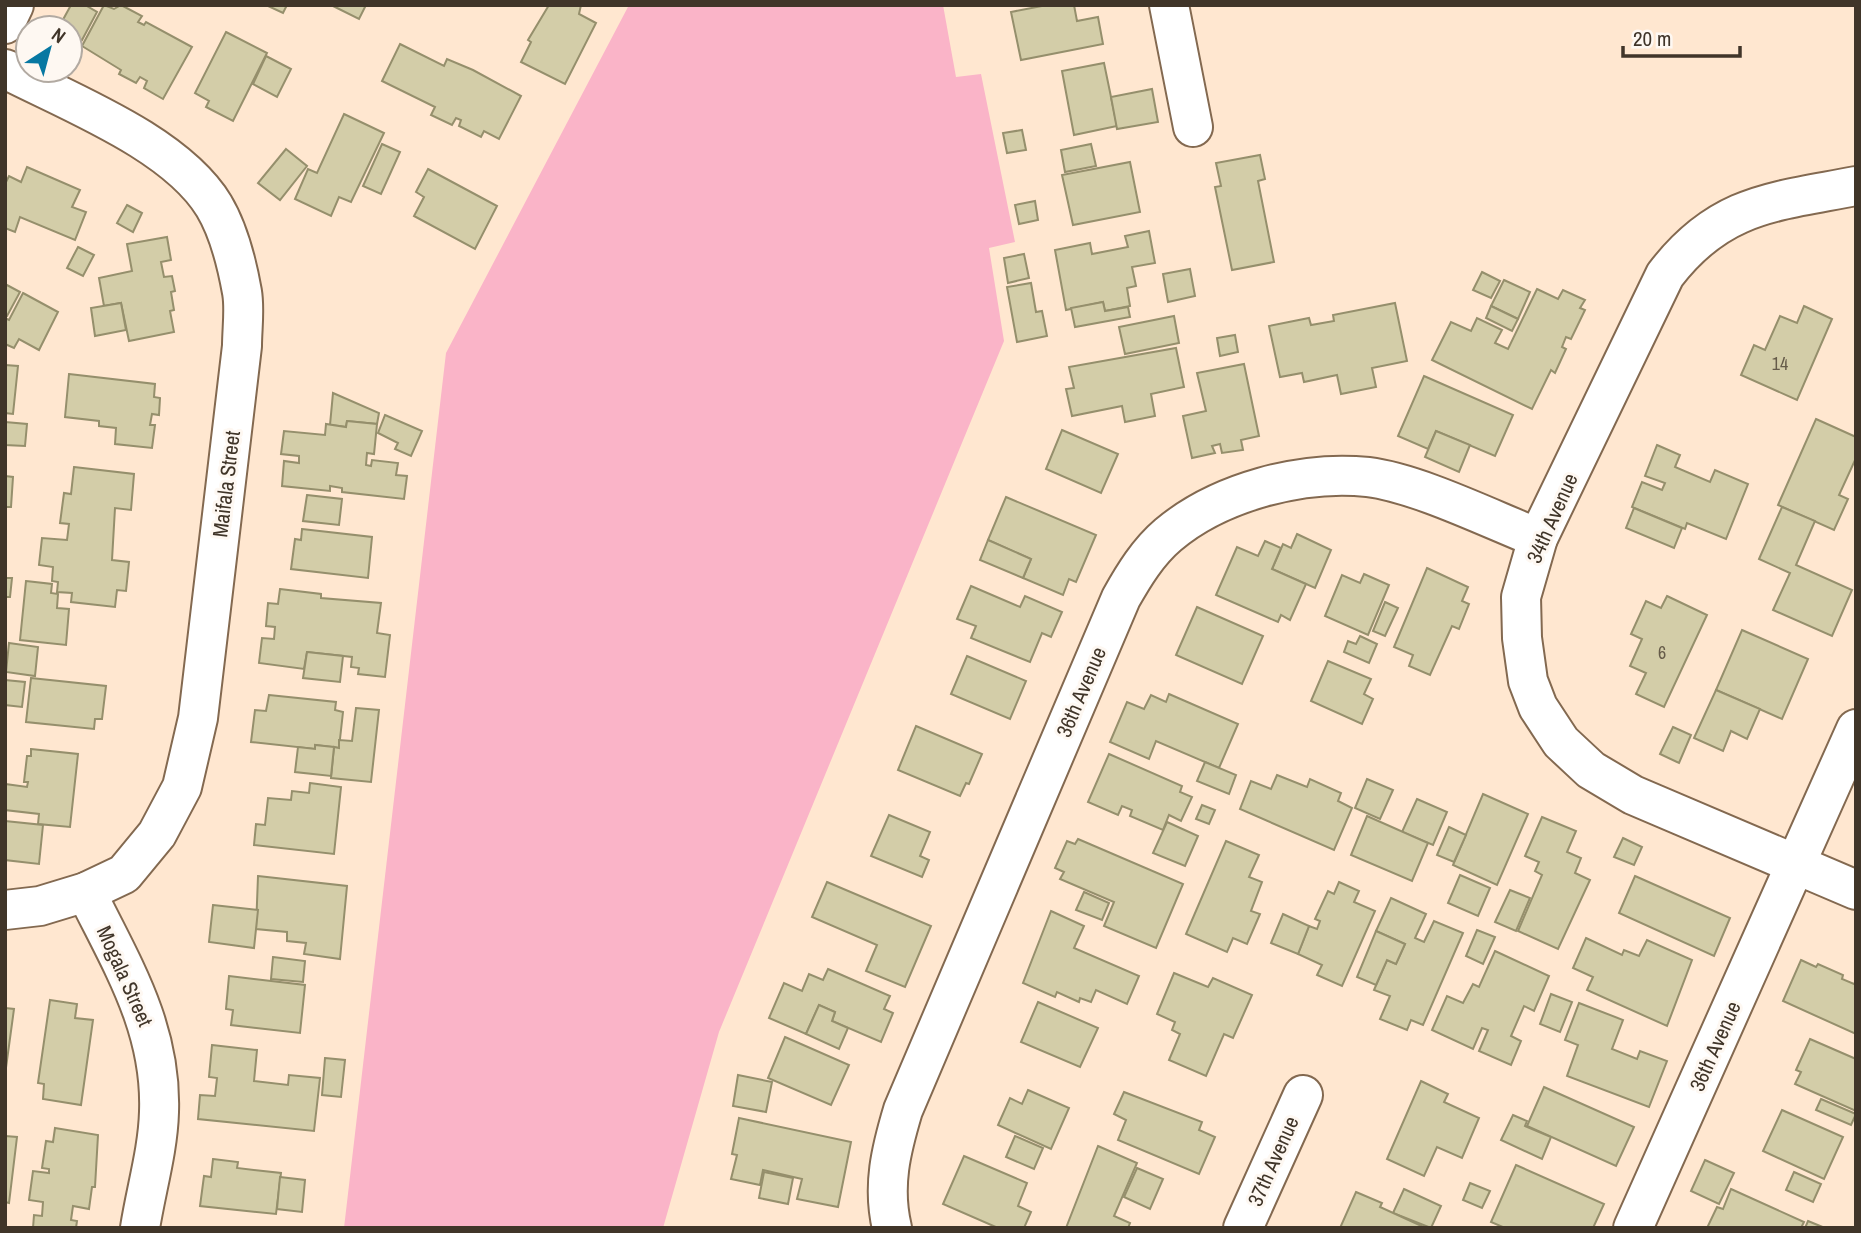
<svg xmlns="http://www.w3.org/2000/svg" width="1861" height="1233" font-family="'Archivo Narrow',sans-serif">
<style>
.green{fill:#fab4c8}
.building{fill:#d3cda8;stroke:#958f6c;stroke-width:2}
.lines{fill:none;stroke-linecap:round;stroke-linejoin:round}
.minor-casing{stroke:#836950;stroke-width:42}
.minor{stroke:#fff;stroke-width:38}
.labels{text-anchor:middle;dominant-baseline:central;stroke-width:6;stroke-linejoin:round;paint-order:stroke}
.number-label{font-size:18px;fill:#655b49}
.street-label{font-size:21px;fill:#403529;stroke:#fef8f2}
</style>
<rect width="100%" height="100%" fill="#ffe7d0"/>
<polygon class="green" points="629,5 943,5 956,77 981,74 1015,242 989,248 1004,341 719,1032 663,1228 344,1228 446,353"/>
<g class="building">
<polygon points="71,5 85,5 97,12 82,40 70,33 70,28 59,27"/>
<polygon points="104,5 114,9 121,5 142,16 138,22 144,25 146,22 192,47 163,99 144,88 147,81 140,77 136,83 119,74 121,70 82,46"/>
<polygon points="266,5 287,5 283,13"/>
<polygon points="331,5 366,5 359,19"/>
<polygon points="549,5 581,5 579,14 596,23 565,84 521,62 531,42 528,40"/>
<polygon points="1047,5 1074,5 1077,21 1098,17 1103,44 1021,60 1011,12"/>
<polygon points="226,32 267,53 233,121 206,107 209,101 195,93"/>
<polygon points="400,44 444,66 447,59 473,70 521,96 499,139 484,131 481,137 459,126 461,120 456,118 452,125 431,115 435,107 382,81"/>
<polygon points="266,56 291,69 277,97 253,84"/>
<polygon points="1104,63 1117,126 1074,135 1062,71"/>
<polygon points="1152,89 1158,122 1117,129 1111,97"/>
<polygon points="344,114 384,133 351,202 339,197 331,216 295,199 308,169 317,173"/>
<polygon points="1022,130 1026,150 1007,153 1003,133"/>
<polygon points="382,144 400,152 381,194 363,186"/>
<polygon points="1091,144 1096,166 1065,172 1061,150"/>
<polygon points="286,149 307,166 280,200 258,183"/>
<polygon points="1260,155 1265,179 1258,181 1274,262 1232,270 1215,187 1221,186 1216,163"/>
<polygon points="1130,162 1140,212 1073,225 1062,175"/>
<polygon points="27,167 80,190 72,207 86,212 75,240 20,217 15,232 5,228 5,184 9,176 21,182"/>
<polygon points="428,169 497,206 475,249 414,216 424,197 416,192"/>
<polygon points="1035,201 1038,220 1019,224 1015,205"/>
<polygon points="127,205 142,213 133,232 117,223"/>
<polygon points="1149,231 1155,263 1132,267 1136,286 1127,288 1130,306 1105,311 1103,302 1066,310 1055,250 1090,243 1092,254 1128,247 1125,236"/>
<polygon points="167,237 171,260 161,262 164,277 172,276 175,291 171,292 174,310 170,311 174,332 129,341 121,303 104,306 99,278 132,271 127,244"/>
<polygon points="78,247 94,255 83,276 67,268"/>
<polygon points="1024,254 1029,278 1008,283 1004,258"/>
<polygon points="1190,269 1195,296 1168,302 1163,274"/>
<polygon points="1482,272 1500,281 1491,298 1473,290"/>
<polygon points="1504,280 1530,292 1518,319 1491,306"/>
<polygon points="1031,283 1036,312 1042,311 1047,336 1017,342 1007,287"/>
<polygon points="5,284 20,292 7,316 5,316"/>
<polygon points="1537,289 1558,299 1563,290 1585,300 1580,308 1585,310 1571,339 1566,337 1562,347 1566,349 1555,373 1551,370 1532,409 1432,360 1451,322 1471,331 1477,318 1502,330 1495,343 1508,349"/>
<polygon points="23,293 58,312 39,350 19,339 14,348 5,344 5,318 9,320"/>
<polygon points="1103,302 1105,311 1128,307 1130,317 1075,327 1071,308"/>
<polygon points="121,303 126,330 95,336 91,308"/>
<polygon points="1395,303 1407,361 1372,368 1376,387 1341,394 1337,375 1304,382 1302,373 1280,377 1269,326 1309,318 1311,325 1334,321 1333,315"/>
<polygon points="1491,306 1518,319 1512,331 1486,318"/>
<polygon points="1804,306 1832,319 1797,400 1741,375 1754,345 1765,350 1780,316 1797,323"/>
<polygon points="1174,316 1179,343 1125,354 1119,327"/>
<polygon points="1235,335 1238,352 1220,356 1217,338"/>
<polygon points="1176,348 1184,387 1151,394 1155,416 1125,422 1122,406 1072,416 1066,389 1074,388 1069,367"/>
<polygon points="1244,364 1259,436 1241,440 1243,450 1222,453 1220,444 1212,446 1215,453 1192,458 1183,416 1206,411 1197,373"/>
<polygon points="5,365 18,366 13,414 5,413"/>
<polygon points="69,374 155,384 154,397 160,398 159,415 152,414 150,425 155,425 152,448 115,444 116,428 99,426 99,421 65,417"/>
<polygon points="1424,376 1513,415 1495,456 1436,431 1428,449 1398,436"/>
<polygon points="333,393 379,413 377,424 347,421 346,427 330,425"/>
<polygon points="385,415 422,431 411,456 395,449 398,443 378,433"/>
<polygon points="1816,419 1856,437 1856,458 1839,495 1848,499 1834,530 1778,505"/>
<polygon points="347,421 377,424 374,454 367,453 366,465 371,466 372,460 398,463 396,475 407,476 404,499 342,492 342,488 330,486 330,491 282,486 284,461 299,463 299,456 281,454 284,431 325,435 326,424 346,427"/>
<polygon points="5,422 27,424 25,446 5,445"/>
<polygon points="1062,430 1118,454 1101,493 1046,469"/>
<polygon points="1436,431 1470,445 1459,472 1425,457"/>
<polygon points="1657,445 1680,455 1675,467 1710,482 1715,470 1748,484 1726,539 1687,523 1685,529 1632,507 1642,482 1662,490 1665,483 1645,476"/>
<polygon points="74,467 134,474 131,510 115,508 112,560 129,562 126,591 117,590 115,607 71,602 72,593 57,592 58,582 52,581 53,567 39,565 42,538 67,540 69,524 60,523 64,493 71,494"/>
<polygon points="5,476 13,477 11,507 5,507"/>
<polygon points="307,495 342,499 339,525 303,521"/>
<polygon points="1006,497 1096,535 1076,582 1069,579 1063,595 1023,578 1031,559 988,540"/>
<polygon points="1782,507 1815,521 1796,565 1852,590 1832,636 1773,610 1790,573 1759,559"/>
<polygon points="1634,508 1682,528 1674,548 1626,528"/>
<polygon points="302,529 372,537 368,578 291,569 295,539 301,540"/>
<polygon points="1297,534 1331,550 1315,588 1272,569 1283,544 1291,548"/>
<polygon points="988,540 1031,559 1023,578 980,560"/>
<polygon points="1265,541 1281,548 1272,569 1306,584 1290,620 1281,615 1278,622 1216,595 1237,547 1258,556"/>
<polygon points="1427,568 1468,587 1462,601 1469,604 1459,629 1452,626 1430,675 1409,666 1413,655 1394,647"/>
<polygon points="1364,574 1389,585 1368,635 1325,616 1342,575 1360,583"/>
<polygon points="5,578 12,578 10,597 5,597"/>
<polygon points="26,581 52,584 51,593 58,594 57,608 69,609 66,645 20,640"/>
<polygon points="971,586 1020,607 1025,596 1062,612 1051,637 1042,633 1030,662 971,638 976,626 957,619"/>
<polygon points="280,589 321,594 321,598 381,603 377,633 390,635 385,677 358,674 359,668 351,667 352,657 307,652 304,669 259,663 262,638 274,639 275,627 266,626 268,603 278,604"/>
<polygon points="1667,596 1707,615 1664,707 1636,694 1646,673 1630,666 1642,639 1631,634 1646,601 1661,608"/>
<polygon points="1385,602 1398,608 1385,636 1373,631"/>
<polygon points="1197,607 1263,636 1242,684 1176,655"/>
<polygon points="1742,630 1808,659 1782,719 1716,690"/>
<polygon points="1360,636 1377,644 1369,663 1344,652 1348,641 1356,644"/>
<polygon points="9,643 38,647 35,676 6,672"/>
<polygon points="307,652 343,656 340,682 303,678"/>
<polygon points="967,656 1026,681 1010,719 951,694"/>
<polygon points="1328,661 1371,679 1364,694 1373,699 1362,724 1311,701"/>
<polygon points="31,678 106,686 102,719 95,719 94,729 26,722"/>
<polygon points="5,680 25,682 22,707 5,705"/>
<polygon points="1716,690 1760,709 1747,739 1731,731 1723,751 1694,738"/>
<polygon points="1169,694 1238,724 1219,768 1156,741 1149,759 1110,742 1127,702 1144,709 1151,695 1166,702"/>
<polygon points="269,695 336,702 335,710 343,712 339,748 315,745 315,749 251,742 255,710 266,711"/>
<polygon points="356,708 379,710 371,782 331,778 334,747 339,748 339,740 352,741"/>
<polygon points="916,726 982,754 969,784 966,783 960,796 898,770"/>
<polygon points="1673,727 1691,735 1679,763 1660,754"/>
<polygon points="315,745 334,747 331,776 295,772 298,747 315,749"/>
<polygon points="31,749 78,754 70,827 38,824 39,814 5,810 5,784 27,787 28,782 24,782 27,756 31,756"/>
<polygon points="1109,754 1182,786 1180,792 1192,797 1181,821 1169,815 1163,830 1130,816 1132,810 1122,806 1118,815 1088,802"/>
<polygon points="1205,762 1236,775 1229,794 1197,781"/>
<polygon points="1277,775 1307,787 1310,779 1341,793 1338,801 1352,808 1334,850 1240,809 1251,781 1271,789"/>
<polygon points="1367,779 1393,790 1380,819 1355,808"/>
<polygon points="310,783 341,787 334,854 254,845 256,824 265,825 268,798 291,800 292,791 309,793"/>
<polygon points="1483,794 1528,814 1497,885 1453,865"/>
<polygon points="1417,799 1447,812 1433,845 1402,832"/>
<polygon points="1202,805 1215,810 1209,824 1196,819"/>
<polygon points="889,815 930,832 920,856 929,860 922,877 871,856"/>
<polygon points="1367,816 1428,843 1412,881 1351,855"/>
<polygon points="1542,817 1576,831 1567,852 1581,858 1575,873 1590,880 1558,949 1518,931 1542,875 1535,871 1539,862 1525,856"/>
<polygon points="5,821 43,825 39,864 5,860"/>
<polygon points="1167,822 1198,836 1185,866 1153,853"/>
<polygon points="1449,827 1466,835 1454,862 1437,855"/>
<polygon points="1623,838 1642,847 1634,865 1614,857"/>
<polygon points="1078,839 1183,884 1156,948 1104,926 1114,902 1060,879 1064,872 1055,868 1067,841 1075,844"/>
<polygon points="1226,841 1259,855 1249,877 1262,882 1251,911 1260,914 1247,944 1233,938 1227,952 1186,934"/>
<polygon points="1460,875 1490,888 1478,916 1448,903"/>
<polygon points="258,876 347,886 340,959 304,954 306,943 287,941 287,932 256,929"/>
<polygon points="1635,876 1730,918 1714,956 1619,913"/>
<polygon points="827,882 931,926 905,987 866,971 877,945 812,917"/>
<polygon points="1339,882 1359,891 1354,902 1375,911 1342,986 1317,975 1322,965 1298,954 1309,926 1317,929 1320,921 1315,919 1328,891 1334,894"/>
<polygon points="1510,890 1530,898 1516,931 1495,922"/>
<polygon points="1084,892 1109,903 1102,920 1076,910"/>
<polygon points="1391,898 1426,914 1415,938 1424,942 1434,921 1463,933 1423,1025 1411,1020 1407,1030 1380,1019 1390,996 1374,990 1387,960 1396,964 1405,944 1376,931"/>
<polygon points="213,905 258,910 254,948 209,942"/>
<polygon points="1051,911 1084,926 1074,948 1139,976 1127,1004 1096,990 1091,1002 1080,998 1079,1002 1057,992 1055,997 1023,983"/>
<polygon points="1283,914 1309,926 1298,954 1271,943"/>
<polygon points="1477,930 1495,937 1483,964 1466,956"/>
<polygon points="1376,931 1405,944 1396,964 1387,960 1376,985 1357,977"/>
<polygon points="1586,938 1622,955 1624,950 1639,956 1647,940 1692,960 1667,1026 1587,990 1593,977 1573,968"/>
<polygon points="1495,951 1549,976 1534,1011 1524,1006 1511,1036 1521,1041 1511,1065 1479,1051 1488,1030 1482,1028 1473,1049 1432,1030 1447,996 1463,1003 1473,984 1479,987"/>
<polygon points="273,957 305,961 303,982 271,979"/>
<polygon points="1801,960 1816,967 1818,964 1843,975 1842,979 1854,984 1856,981 1856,1034 1783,1001"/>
<polygon points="828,969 890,996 884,1009 893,1013 881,1042 832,1021 835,1012 819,1005 806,1034 769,1018 784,983 802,991 809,974 823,980"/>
<polygon points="1174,973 1208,987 1213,978 1252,995 1233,1038 1224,1034 1206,1076 1169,1060 1180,1034 1172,1030 1175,1022 1157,1014"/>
<polygon points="229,976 305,985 300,1033 231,1025 233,1010 226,1009"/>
<polygon points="1551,994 1572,1002 1560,1032 1540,1024"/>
<polygon points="50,1000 77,1004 75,1018 93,1020 81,1105 43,1099 44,1084 38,1083"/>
<polygon points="1038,1002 1098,1028 1080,1067 1021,1042"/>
<polygon points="1579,1003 1623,1020 1612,1049 1637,1059 1640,1051 1667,1061 1649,1107 1567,1076 1578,1045 1565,1040"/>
<polygon points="819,1005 835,1012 832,1021 848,1028 839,1049 806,1034"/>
<polygon points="5,1008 14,1009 5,1075"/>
<polygon points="785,1037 849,1065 831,1105 768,1078"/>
<polygon points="1810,1039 1856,1059 1856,1111 1795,1084 1801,1072 1796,1070"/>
<polygon points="212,1045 257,1050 254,1081 288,1085 289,1075 320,1078 314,1131 198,1119 200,1095 215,1096 217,1078 209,1077"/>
<polygon points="325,1058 345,1060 341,1097 322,1095"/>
<polygon points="738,1075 772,1082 766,1112 733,1106"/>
<polygon points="1421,1081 1448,1094 1444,1102 1479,1118 1462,1158 1437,1147 1424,1176 1387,1159"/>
<polygon points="1544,1087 1634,1127 1616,1166 1527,1126"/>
<polygon points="1028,1090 1069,1108 1051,1149 998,1125 1010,1098 1022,1104"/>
<polygon points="1124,1092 1202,1122 1199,1130 1215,1137 1199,1174 1118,1140 1126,1120 1114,1114"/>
<polygon points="1821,1099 1856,1114 1851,1125 1816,1110"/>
<polygon points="1782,1110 1843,1137 1824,1179 1763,1151"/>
<polygon points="1513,1115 1527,1121 1525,1126 1551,1137 1542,1159 1501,1140"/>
<polygon points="739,1118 851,1142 838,1207 797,1199 802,1179 763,1170 760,1185 731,1179 737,1155 732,1154"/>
<polygon points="55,1128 98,1135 95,1187 92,1187 89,1209 73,1206 71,1220 77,1221 76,1228 33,1228 34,1215 42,1216 43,1202 29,1200 33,1171 49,1173 49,1169 42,1168 46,1141 53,1142"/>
<polygon points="5,1136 17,1137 9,1203 5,1202"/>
<polygon points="1015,1136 1043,1148 1034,1169 1006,1157"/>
<polygon points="1098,1146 1137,1163 1114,1216 1130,1223 1128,1228 1066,1228"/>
<polygon points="964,1156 1027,1183 1018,1206 1031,1212 1024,1228 998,1228 943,1204"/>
<polygon points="213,1159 238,1162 237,1168 281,1173 276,1214 200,1206 204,1176 211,1177"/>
<polygon points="1705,1160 1734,1173 1719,1204 1691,1191"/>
<polygon points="1516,1165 1604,1204 1593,1228 1505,1228 1491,1222"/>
<polygon points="1137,1168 1163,1179 1150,1209 1124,1197"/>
<polygon points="764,1172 793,1178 788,1204 759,1198"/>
<polygon points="1794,1172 1821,1184 1813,1202 1786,1190"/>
<polygon points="280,1177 305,1180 302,1212 277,1209"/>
<polygon points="1470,1183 1490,1191 1482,1208 1463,1200"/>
<polygon points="1404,1189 1441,1206 1431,1228 1393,1213"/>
<polygon points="1731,1189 1804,1222 1801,1228 1707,1228 1717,1207 1723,1209"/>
<polygon points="1356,1192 1382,1203 1380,1207 1426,1228 1340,1228"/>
<polygon points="1808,1221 1825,1228 1805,1228"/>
</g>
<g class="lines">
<g class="minor-casing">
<g id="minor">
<polyline points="1169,5 1193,127"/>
<polyline points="5,24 14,5"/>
<path d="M5,69C69,102 176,143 214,206C229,231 237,264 242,292C245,309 242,329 242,346L198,718L182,787L157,834L124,874L86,892L40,906L5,910"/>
<path d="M1856,186C1774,202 1720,203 1665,275L1538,538L1521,597L1522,638L1528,681L1538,707L1561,742L1591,770L1633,795L1856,890"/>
<path d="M86,892C122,965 162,1028 159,1112C158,1150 146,1190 140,1228"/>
<path d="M892,1228C882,1186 891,1150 903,1110L1121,598C1134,575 1148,552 1168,535C1219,492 1302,470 1368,477C1417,483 1490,519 1538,538"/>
<polyline points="1243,1228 1303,1095"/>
<polyline points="1633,1228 1856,729"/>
</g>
</g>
<use href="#minor" class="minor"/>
</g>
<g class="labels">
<g class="number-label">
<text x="1780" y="363">14</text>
<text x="1662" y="652">6</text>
</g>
<g class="street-label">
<text transform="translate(226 484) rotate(-83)">Maifala Street</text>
<text transform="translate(1552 518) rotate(-66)">34th Avenue</text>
<text transform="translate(1081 692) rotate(-67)">36th Avenue</text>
<text transform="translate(125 976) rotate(66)">Mogala Street</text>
<text transform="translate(1715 1046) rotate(-66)">36th Avenue</text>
<text transform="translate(1273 1161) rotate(-66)">37th Avenue</text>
</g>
</g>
<rect width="1861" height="1233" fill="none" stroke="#403529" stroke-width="14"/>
<g transform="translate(49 49) rotate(36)"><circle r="33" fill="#fef8f2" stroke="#b2aaa2" stroke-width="2"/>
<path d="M0-5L12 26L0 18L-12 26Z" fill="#0778a2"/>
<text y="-10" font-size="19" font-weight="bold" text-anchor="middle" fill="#403529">N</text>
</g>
<path d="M1623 46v10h117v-10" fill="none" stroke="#403529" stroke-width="3.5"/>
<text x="1633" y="46" font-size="21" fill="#403529" stroke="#fef8f2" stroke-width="5" paint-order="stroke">20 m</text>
</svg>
